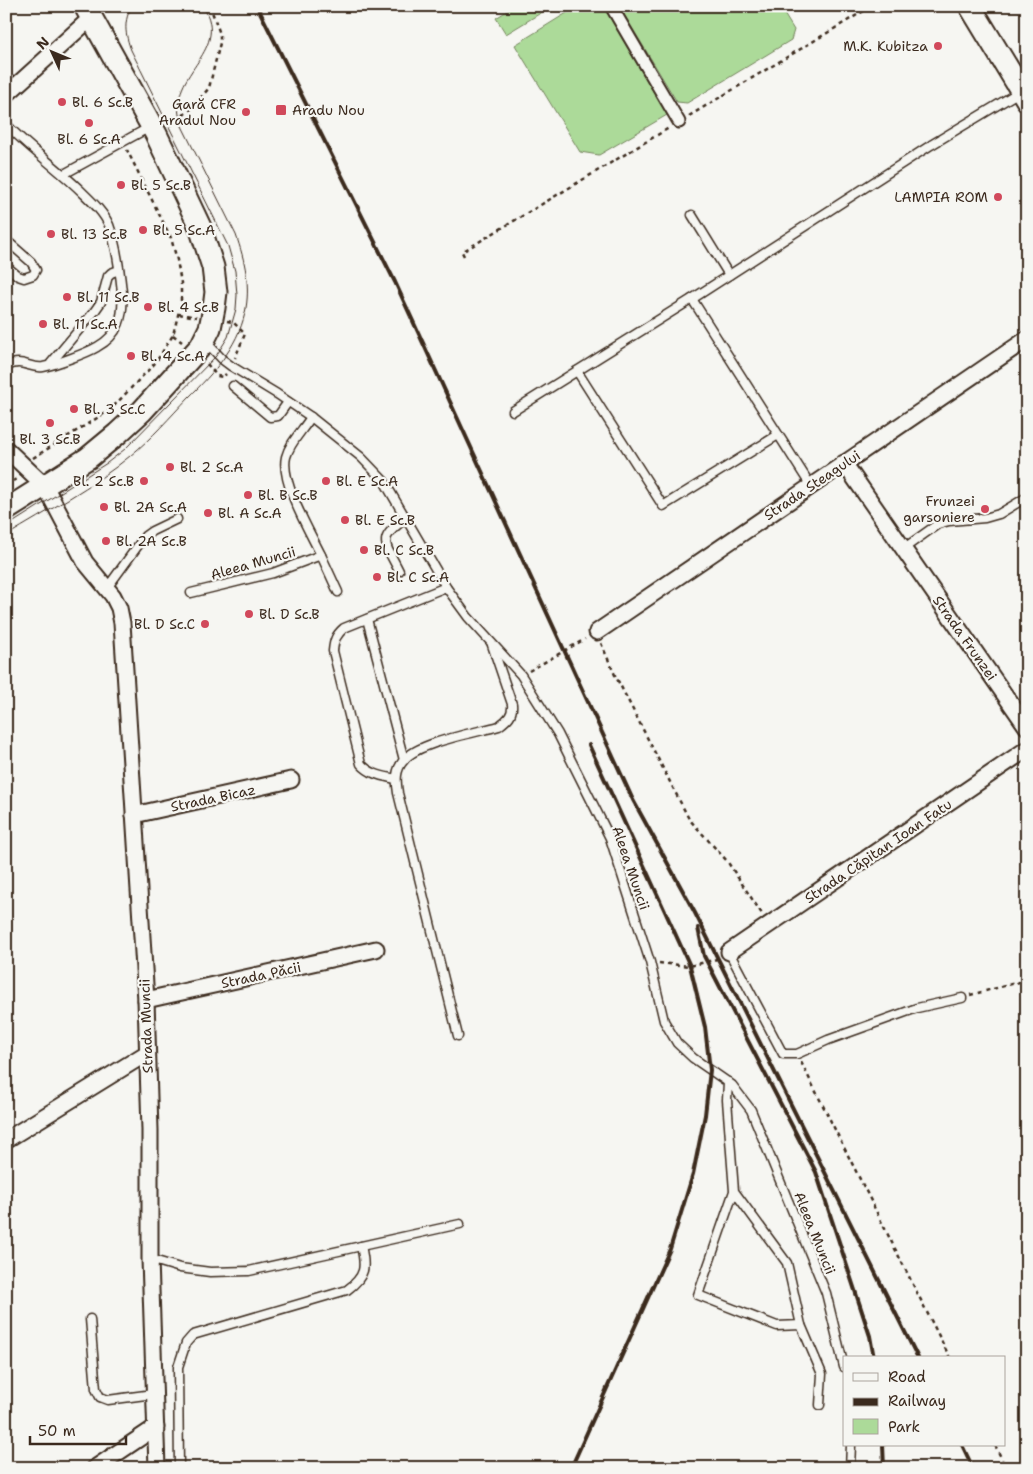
<svg xmlns="http://www.w3.org/2000/svg" width="1033" height="1474" font-family="'Shantell Sans',sans-serif">
<style>
.green{fill:#acda99;stroke:#74825c}
.lines{fill:none;stroke-linecap:round;stroke-linejoin:round}
.service-casing{stroke:#3b2a1e;stroke-width:11}
.pedestrian-casing{stroke:#3b2a1e;stroke-width:15}
.minor-casing{stroke:#3b2a1e;stroke-width:19}
.secondary-casing{stroke:#3b2a1e;stroke-width:25}
.path{stroke:#3b2a1e;stroke-width:2.5;stroke-dasharray:4 4;stroke-linecap:butt}
.service{stroke:#f6f6f2;stroke-width:8}
.pedestrian{stroke:#f6f6f2;stroke-width:11}
.minor{stroke:#f6f6f2;stroke-width:15}
.secondary{stroke:#f6f6f2;stroke-width:21}
.tram{stroke:#3b2a1e;stroke-width:1}
.rail{stroke:#3b2a1e;stroke-width:4}
.poi-dot{fill:#d1495b;stroke:#f6f6f2;stroke-width:2}
.labels{text-anchor:middle;dominant-baseline:central;stroke-width:4.5;stroke-linejoin:round;paint-order:stroke}
.poi-label{font-size:14px;fill:#3b2a1e;stroke:#f6f6f2;text-anchor:start}
.street-label{font-size:14px;fill:#3b2a1e;stroke:#f6f6f2}
</style>
<rect width="100%" height="100%" fill="#f6f6f2"/>
<filter id="ink" filterUnits="userSpaceOnUse"><feTurbulence type="fractalNoise" baseFrequency=".02" numOctaves="2"/><feDisplacementMap in="SourceGraphic" scale="10" xChannelSelector="R" yChannelSelector="G"/><feConvolveMatrix kernelMatrix="1 2 1 2 8 2 1 2 1" color-interpolation-filters="sRGB"/></filter>
<g filter="url(#ink)">
<g class="green">
<polygon points="515,6 541,6 544,11 506,34 496,18"/>
<polygon points="578,6 603,6 667,115 599,155 580,152 515,45"/>
<polygon points="619,6 764,6 781,9 794,30 791,40 687,103 677,102"/>
</g>
<g class="lines">
<g class="service-casing">
<g id="service">
<path d="M6,124C29,148 56,167 80,190C90,200 103,211 109,225C116,244 120,272 122,292C124,316 119,335 97,347C87,353 54,365 43,367C28,369 22,357 6,367"/>
<polyline points="64,174 150,127"/>
<polyline points="692,215 729,275"/>
<polyline points="6,240 31,262 36,270 33,275 24,278 18,276 6,266"/>
<polyline points="692,299 811,486"/>
<polyline points="206,342 223,360 231,366 277,394 311,417 361,457 384,481 446,587 468,617 521,675 558,734 610,838 650,962 664,1021 677,1043 693,1058 732,1085 751,1110 826,1293 844,1367"/>
<polyline points="51,363 94,312 101,302 108,276 111,273 119,270"/>
<polyline points="577,371 663,506 778,435"/>
<polyline points="233,386 270,417 278,416 288,402"/>
<polyline points="513,411 692,299 931,145 1019,92"/>
<polyline points="903,549 938,524 949,521 985,518 999,514 1027,497"/>
<polyline points="321,555 338,592"/>
<path d="M399,571C384,541 377,540 406,518"/>
<polyline points="107,588 145,536 152,531 177,519"/>
<path d="M191,593L273,573L321,555C310,532 280,482 286,457C290,442 303,430 311,417"/>
<polyline points="367,619 404,760"/>
<path d="M396,779C383,776 371,775 361,764L333,651C334,640 336,635 344,628L446,587"/>
<polyline points="729,952 783,1054 797,1054 828,1040 917,1008 962,998"/>
<path d="M458,1036L398,793C396,781 395,770 404,760C419,742 475,733 499,726C508,719 513,715 512,704L492,645"/>
<polyline points="728,1082 727,1100 734,1191 787,1263 801,1325 777,1326 698,1295 734,1191"/>
<polyline points="150,1259 180,1268 210,1272 249,1271 460,1224"/>
<polyline points="90,1319 96,1389 100,1397 108,1400 153,1394"/>
<polyline points="801,1325 822,1374 820,1405"/>
<path d="M179,1468L178,1367L186,1343L193,1335L347,1290C366,1276 366,1267 361,1246"/>
<polyline points="850,1468 851,1445"/>
</g>
</g>
<g class="pedestrian-casing">
<polyline id="pedestrian" points="611,6 679,122"/>
</g>
<g class="minor-casing">
<g id="minor">
<polyline points="6,95 92,17"/>
<polyline points="6,449 45,486 85,562 113,596 119,608 122,623 146,1000 150,1130 150,1259 157,1468"/>
<polyline points="844,463 1027,727"/>
<polyline points="597,632 1027,339"/>
<polyline points="134,815 291,780"/>
<polyline points="729,952 1027,749"/>
<polyline points="146,1000 376,949"/>
<polyline points="6,1140 147,1053"/>
<polyline points="95,1468 156,1427"/>
</g>
</g>
<g class="secondary-casing">
<g id="secondary">
<polyline points="970,6 1027,100"/>
<polyline points="6,510 88,458 117,434 142,411 201,346 210,328 214,308 216,292 213,267 200,227 156,134 85,6"/>
</g>
</g>
<g class="path">
<polyline points="689,116 872,6"/>
<polyline points="170,125 190,110 209,88 220,43 220,34 210,6"/>
<polyline points="464,256 462,252 669,128"/>
<polyline points="179,314 197,317"/>
<polyline points="227,321 233,322 245,334 235,358"/>
<polyline points="173,335 182,342"/>
<polyline points="207,364 217,376 223,377 226,374"/>
<polyline points="33,458 110,410 156,362 173,335 181,303 181,283 177,260 171,238 127,150"/>
<polyline points="6,485 18,478"/>
<polyline points="601,643 615,675 689,819 727,861 762,914"/>
<polyline points="529,671 585,639"/>
<polyline points="659,963 690,966 717,959"/>
<polyline points="970,995 1027,980"/>
<polyline points="801,1062 950,1358"/>
<polyline points="995,1445 1006,1468"/>
</g>
<use href="#service" class="service"/>
<use href="#pedestrian" class="pedestrian"/>
<use href="#minor" class="minor"/>
<use href="#secondary" class="secondary"/>
<g class="tram">
<path d="M6,527L107,463L125,449L216,356L228,337L236,309L237,295L235,271L228,246L131,50C125,34 123,21 132,6"/>
<path d="M6,536C47,511 94,486 130,456C152,438 170,417 189,397C213,373 237,348 245,313C251,286 245,261 236,235L182,126C162,73 233,55 203,6"/>
</g>
<g class="rail">
<polyline points="257,6 395,282 633,800 695,913 918,1358"/>
<polyline points="698,928 704,956 816,1172 870,1336 874,1358"/>
<polyline points="883,1445 884,1468"/>
<polyline points="962,1445 973,1468"/>
<polyline points="571,1468 670,1249 693,1174 705,1115 710,1070 705,1027 690,966 589,745"/>
</g>
</g>
</g>
<g class="poi-dot">
<circle cx="938" cy="46" r="5"/>
<circle cx="62" cy="102" r="5"/>
<rect x="275" y="104" width="12" height="12" rx="2.5"/>
<circle cx="246" cy="112" r="5"/>
<circle cx="89" cy="123" r="5"/>
<circle cx="121" cy="185" r="5"/>
<circle cx="998" cy="197" r="5"/>
<circle cx="143" cy="230" r="5"/>
<circle cx="51" cy="234" r="5"/>
<circle cx="67" cy="297" r="5"/>
<circle cx="148" cy="307" r="5"/>
<circle cx="43" cy="324" r="5"/>
<circle cx="131" cy="356" r="5"/>
<circle cx="74" cy="409" r="5"/>
<circle cx="50" cy="423" r="5"/>
<circle cx="170" cy="467" r="5"/>
<circle cx="144" cy="481" r="5"/>
<circle cx="326" cy="481" r="5"/>
<circle cx="248" cy="495" r="5"/>
<circle cx="104" cy="507" r="5"/>
<circle cx="985" cy="509" r="5"/>
<circle cx="208" cy="513" r="5"/>
<circle cx="345" cy="520" r="5"/>
<circle cx="106" cy="541" r="5"/>
<circle cx="364" cy="550" r="5"/>
<circle cx="377" cy="577" r="5"/>
<circle cx="249" cy="614" r="5"/>
<circle cx="205" cy="624" r="5"/>
</g>
<g class="labels">
<g class="poi-label">
<text x="928" y="46" text-anchor="end">M.K. Kubitza</text>
<text x="72" y="102">Bl. 6 Sc.B</text>
<text x="236" y="104" text-anchor="end">Gară CFR<tspan x="236" dy="16">Aradul Nou</tspan></text>
<text x="292" y="110">Aradu Nou</text>
<text x="89" y="139" text-anchor="middle">Bl. 6 Sc.A</text>
<text x="131" y="185">Bl. 5 Sc.B</text>
<text x="988" y="197" text-anchor="end">LAMPIA ROM</text>
<text x="153" y="230">Bl. 5 Sc.A</text>
<text x="61" y="234">Bl. 13 Sc.B</text>
<text x="77" y="297">Bl. 11 Sc.B</text>
<text x="158" y="307">Bl. 4 Sc.B</text>
<text x="53" y="324">Bl. 11 Sc.A</text>
<text x="141" y="356">Bl. 4 Sc.A</text>
<text x="84" y="409">Bl. 3 Sc.C</text>
<text x="50" y="439" text-anchor="middle">Bl. 3 Sc.B</text>
<text x="180" y="467">Bl. 2 Sc.A</text>
<text x="134" y="481" text-anchor="end">Bl. 2 Sc.B</text>
<text x="336" y="481">Bl. E Sc.A</text>
<text x="258" y="495">Bl. B Sc.B</text>
<text x="975" y="501" text-anchor="end">Frunzei<tspan x="975" dy="16">garsoniere</tspan></text>
<text x="114" y="507">Bl. 2A Sc.A</text>
<text x="218" y="513">Bl. A Sc.A</text>
<text x="355" y="520">Bl. E Sc.B</text>
<text x="116" y="541">Bl. 2A Sc.B</text>
<text x="374" y="550">Bl. C Sc.B</text>
<text x="387" y="577">Bl. C Sc.A</text>
<text x="259" y="614">Bl. D Sc.B</text>
<text x="195" y="624" text-anchor="end">Bl. D Sc.C</text>
</g>
<g class="street-label">
<text transform="translate(812 485) rotate(-34)">Strada Steagului</text>
<text transform="translate(253 563) rotate(-16)">Aleea Muncii</text>
<text transform="translate(965 638) rotate(55)">Strada Frunzei</text>
<text transform="translate(213 798) rotate(-12)">Strada Bicaz</text>
<text transform="translate(878 851) rotate(-34)">Strada Căpitan Ioan Fatu</text>
<text transform="translate(631 868) rotate(71)">Aleea Muncii</text>
<text transform="translate(261 975) rotate(-12)">Strada Păcii</text>
<text transform="translate(146 1026) rotate(-92)">Strada Muncii</text>
<text transform="translate(815 1233) rotate(68)">Aleea Muncii</text>
</g>
</g>
<rect width="1033" height="1474" fill="none" stroke="#f6f6f2" stroke-width="25"/>
<rect x="12" y="12" width="1008" height="1449" fill="none" stroke="#3b2a1e" stroke-width="2" filter="url(#ink)"/>
<rect x="843" y="1356" width="162" height="90" fill="#f6f6f2" stroke="#aba49d"/>
<rect x="853" y="1373" width="25" height="8" fill="#f6f6f2" stroke="#aba49d"/>
<text x="888" y="1382" font-size="15" fill="#3b2a1e">Road</text>
<rect x="853" y="1398" width="25" height="8" fill="#3b2a1e" stroke="#aba49d"/>
<text x="888" y="1406" font-size="15" fill="#3b2a1e">Railway</text>
<rect x="853" y="1419" width="25" height="15" fill="#acda99" stroke="#aba49d"/>
<text x="888" y="1432" font-size="15" fill="#3b2a1e">Park</text>
<g transform="translate(52 52) rotate(314)" stroke="#f6f6f2" stroke-width="4" paint-order="stroke">
<path d="M0-4L9 19L0 12L-9 19Z" fill="#3b2a1e"/>
<text y="-8" font-size="14" font-weight="bold" text-anchor="middle" fill="#3b2a1e">N</text>
</g>
<path d="M30 1436v8h96v-8" fill="none" stroke="#3b2a1e" stroke-width="2.5"/>
<text x="38" y="1436" font-size="15" fill="#3b2a1e" stroke="#f6f6f2" stroke-width="4" paint-order="stroke">50 m</text>
</svg>
